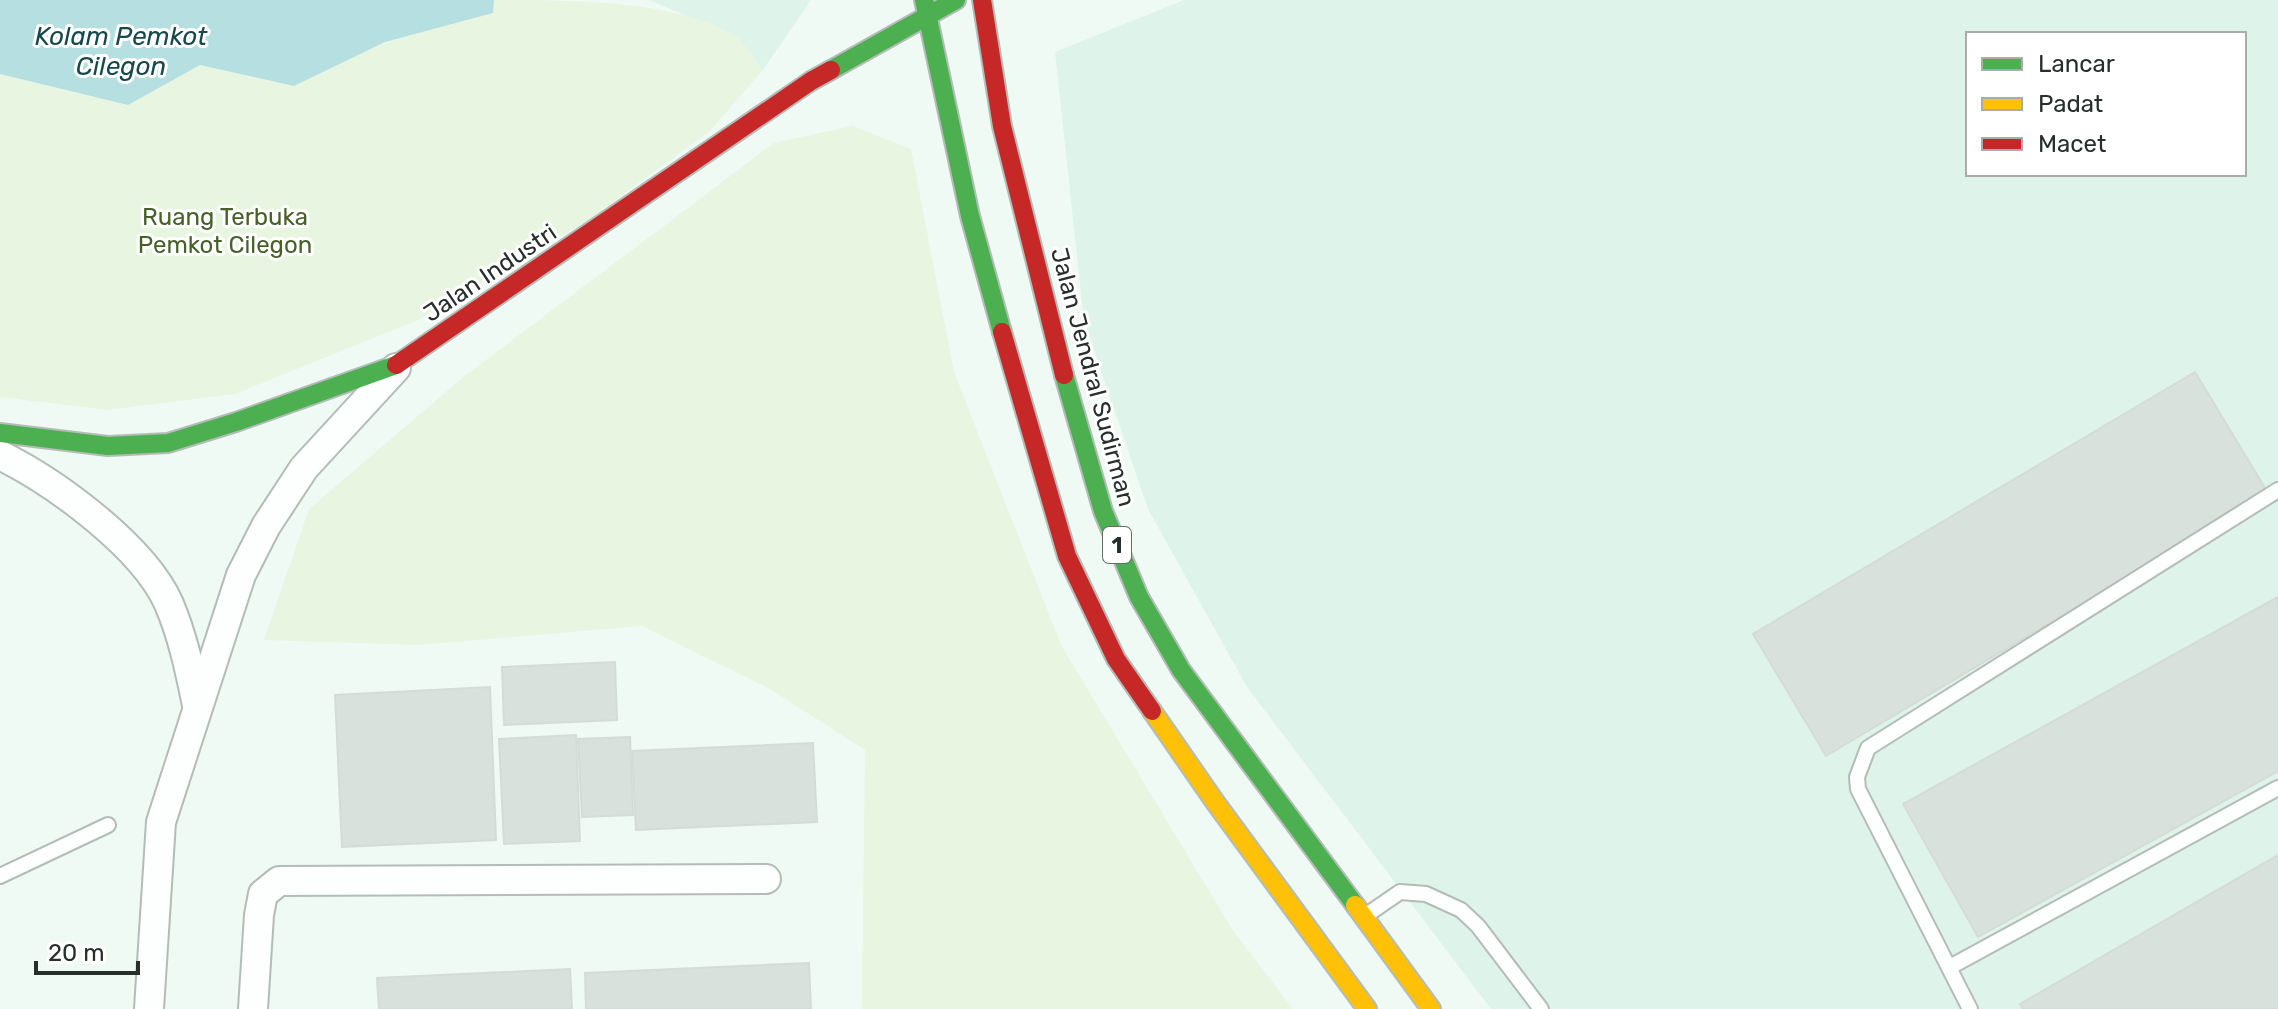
<svg xmlns="http://www.w3.org/2000/svg" width="2278" height="1009" font-family="Rubik,sans-serif">
<style>
.built{fill:#def3ea;fill-rule:evenodd}
.green{fill:#e7f5e1}
.water{fill:#b5dfe1}
.building{fill:#d8e1dc;stroke:#d4dcd7;stroke-width:2}
.lines{fill:none;stroke-linecap:round;stroke-linejoin:round}
.lane-casing{stroke:#b4bcb8;stroke-width:18}
.street-casing{stroke:#b4bcb8;stroke-width:32}
.fast-casing{stroke:#b4bcb8;stroke-width:22}
.slow-casing{stroke:#b4bcb8;stroke-width:22}
.jam-casing{stroke:#b4bcb8;stroke-width:22}
.lane{stroke:#fdfefe;stroke-width:14}
.street{stroke:#fdfefe;stroke-width:28}
.fast{stroke:#4caf50;stroke-width:18}
.slow{stroke:#ffc107;stroke-width:18}
.jam{stroke:#c62828;stroke-width:18}
.labels{text-anchor:middle;dominant-baseline:central;stroke-width:6;stroke-linejoin:round;paint-order:stroke}
.shield{fill:#fff;stroke:#686d6b;stroke-width:2}
.shield-label{font-size:22px;font-weight:bold;fill:#272f2b}
.park-label{font-size:24px;fill:#476029;stroke:#fff}
.street-label{font-size:24px;fill:#272f2b;stroke:#fff}
.water-label{font-size:26px;font-style:italic;fill:#16484c;stroke:#fff}
</style>
<rect width="100%" height="100%" fill="#effaf5"/>
<g class="built">
<polygon points="649,0 811,0 763,70 737,37"/>
<path d="M1184,0H2278V1009H1491L1247,687L1148,509L1084,321L1055,52ZM1968,34H2244V174H1968Z"/>
</g>
<g class="green">
<path d="M494,0C567,0 678,0 736,36C746,45 754,59 763,70L709,132L585,222L416,321L235,394L108,410L0,397V74L128,105L200,65L294,86L385,42L493,13Z"/>
<polygon points="852,126 911,149 954,372 1061,645 1232,929 1293,1009 862,1009 865,750 770,689 642,626 419,645 264,640 309,509 462,378 774,143"/>
</g>
<polygon class="water" points="0,0 494,0 493,13 385,42 294,86 200,65 128,105 0,74"/>
<g class="building">
<polygon points="2195,372 2268,493 1826,756 1753,634"/>
<polygon points="2278,597 2278,771 1978,937 1903,804"/>
<polygon points="615,662 617,720 504,725 502,667"/>
<polygon points="490,687 496,840 342,847 335,695"/>
<polygon points="576,735 580,841 504,844 499,739"/>
<polygon points="630,737 633,815 582,817 578,739"/>
<polygon points="813,743 817,822 636,830 632,751"/>
<polygon points="2278,855 2278,1009 2023,1009 2020,1004"/>
<polygon points="809,963 811,1009 586,1009 585,973"/>
<polygon points="570,969 572,1009 379,1009 377,978"/>
</g>
<g class="lines">
<g class="lane-casing">
<g id="lane">
<polyline points="0,876 108,825"/>
<polyline points="1368,914 1400,892 1426,894 1461,910 1478,926 1541,1009"/>
<polyline points="1950,967 2278,788"/>
<polyline points="1970,1009 1858,789 1857,777 1868,748 2278,490"/>
</g>
</g>
<g class="street-casing">
<g id="street">
<path d="M0,455C55,482 144,547 169,604C183,637 190,671 197,705"/>
<polyline points="149,1009 161,822 241,575 266,526 304,468 396,368"/>
<polyline points="253,1009 259,915 263,894 279,881 766,879"/>
</g>
</g>
<g class="fast-casing">
<g id="fast">
<polyline points="924,0 970,216 1002,332"/>
<polyline points="831,70 956,0"/>
<polyline points="1064,375 1103,511 1139,597 1181,670 1355,905"/>
<polyline points="0,433 108,446 168,443 236,422 396,365"/>
</g>
</g>
<g class="slow-casing">
<g id="slow">
<polyline points="1152,711 1215,802 1367,1009"/>
<polyline points="1355,905 1431,1009"/>
</g>
</g>
<g class="jam-casing">
<g id="jam">
<polyline points="982,0 1002,126 1064,375"/>
<polyline points="1002,332 1067,556 1116,659 1152,711"/>
<polyline points="396,365 811,81 831,70"/>
</g>
</g>
<use href="#lane" class="lane"/>
<use href="#street" class="street"/>
<use href="#fast" class="fast"/>
<use href="#slow" class="slow"/>
<use href="#jam" class="jam"/>
</g>
<g class="labels">
<rect class="shield" x="1103" y="527" width="28" height="36" rx="6"/>
<g class="shield-label">
<text x="1117" y="545">1</text>
</g>
<g class="park-label">
<text x="225" y="217">Ruang Terbuka<tspan x="225" dy="28">Pemkot Cilegon</tspan></text>
</g>
<g class="street-label">
<text transform="translate(490 273) rotate(-34)">Jalan Industri</text>
<text transform="translate(1093 377) rotate(75)">Jalan Jendral Sudirman</text>
</g>
<g class="water-label">
<text x="121" y="36">Kolam Pemkot<tspan x="121" dy="30">Cilegon</tspan></text>
</g>
</g>
<rect x="1966" y="32" width="280" height="144" fill="#ffffff" stroke="#a9acaa" stroke-width="2"/>
<rect x="1982" y="58" width="40" height="12" fill="#4caf50" stroke="#a9acaa" stroke-width="2"/>
<text x="2038" y="72" font-size="24" fill="#272f2b">Lancar</text>
<rect x="1982" y="98" width="40" height="12" fill="#ffc107" stroke="#a9acaa" stroke-width="2"/>
<text x="2038" y="112" font-size="24" fill="#272f2b">Padat</text>
<rect x="1982" y="138" width="40" height="12" fill="#c62828" stroke="#a9acaa" stroke-width="2"/>
<text x="2038" y="152" font-size="24" fill="#272f2b">Macet</text>
<path d="M36 961v12h102v-12" fill="none" stroke="#272f2b" stroke-width="4"/>
<text x="48" y="961" font-size="24" fill="#272f2b" stroke="#ffffff" stroke-width="6" paint-order="stroke">20 m</text>
</svg>
